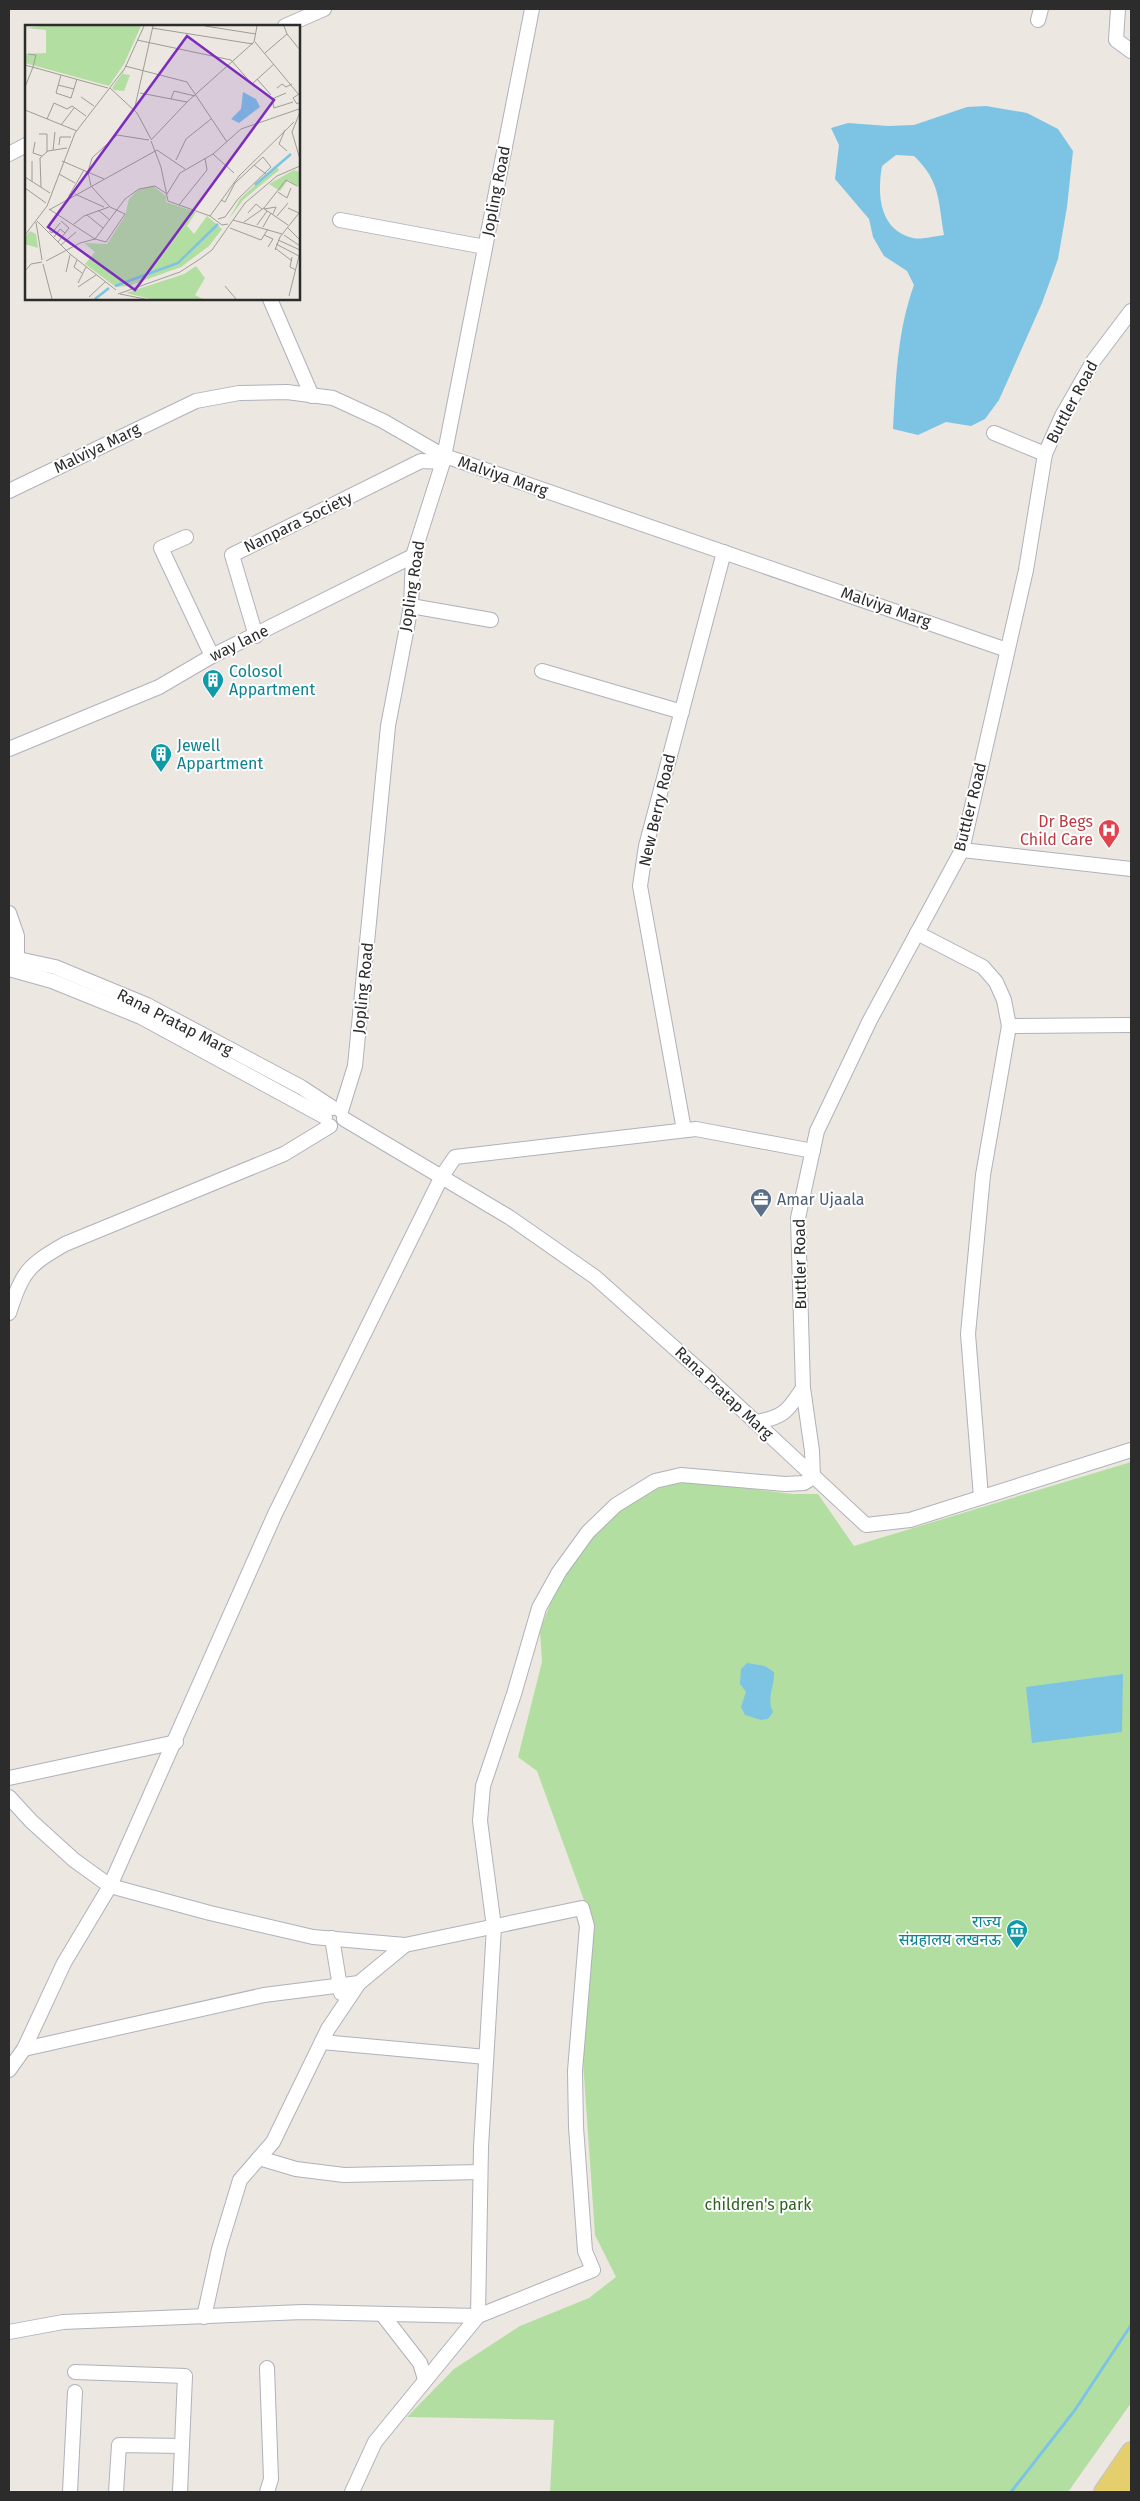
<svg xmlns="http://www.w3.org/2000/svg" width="1140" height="2501" font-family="'Fira Sans','Noto Sans Devanagari',sans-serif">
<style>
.green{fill:#b3dea1}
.water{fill:#7dc4e4;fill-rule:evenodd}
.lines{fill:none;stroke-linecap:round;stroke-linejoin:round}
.stream{stroke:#7dc4e4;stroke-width:3}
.minor-casing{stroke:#b0b1bb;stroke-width:16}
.major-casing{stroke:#c4c4c4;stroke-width:20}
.minor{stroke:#fff;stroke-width:14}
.major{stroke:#e5ce6c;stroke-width:18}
.labels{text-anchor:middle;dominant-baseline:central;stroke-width:4;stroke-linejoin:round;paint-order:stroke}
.street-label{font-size:16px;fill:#2c2c2c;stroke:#fff}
.culture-label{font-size:16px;fill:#0d838f;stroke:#fff;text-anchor:start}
.health-label{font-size:16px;fill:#be3a42;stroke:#fff;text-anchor:end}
.service-label{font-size:16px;fill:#4e5e75;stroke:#fff;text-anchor:start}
.park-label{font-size:16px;fill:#2c6321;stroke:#fff}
.inset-river{fill:none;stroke:#7dc4e4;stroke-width:2.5}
.inset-road{fill:none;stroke:#9f9c98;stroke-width:1}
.view{fill:#7b2cbf;fill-opacity:0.15;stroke:#7b2cbf;stroke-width:2.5}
.inset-edge{fill:none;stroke:#2c2c2c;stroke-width:2.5}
</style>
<rect width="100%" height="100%" fill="#ece7e0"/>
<polygon class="green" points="1131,1462 1131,2403 1068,2492 550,2492 554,2420 407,2417 454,2369 520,2326 589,2298 616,2277 595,2235 583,2061 593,1925 537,1771 518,1757 542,1662 540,1630 559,1582 597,1529 645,1493 672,1484 699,1482 792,1494 818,1494 854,1546"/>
<g class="water">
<path d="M986,106L1027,113L1058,129L1073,151L1067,207L1058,259L1042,303L999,400L985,419L971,426L946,422L918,435L893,429C896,379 897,332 914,285L907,271L884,256L873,237L869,219L835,179L839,145L831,128L848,123L888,126L914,125L967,107ZM896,155L914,156C941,182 938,201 944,235C935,236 921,240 913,238C879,230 877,194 882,166Z"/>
<path d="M747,1663L765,1666L774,1672C775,1686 766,1698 773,1712L768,1719L761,1720L745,1715L741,1707L746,1692L740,1684L741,1669Z"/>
<polygon points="1123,1674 1122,1732 1032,1743 1026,1687"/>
</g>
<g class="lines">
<polyline class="stream" points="1011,2492 1075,2410 1131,2325"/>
<g class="minor-casing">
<g id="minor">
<polyline points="1118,9 1116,40 1131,51"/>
<polyline points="1038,20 1041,9"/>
<polyline points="285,26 324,9"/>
<polyline points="9,154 26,145"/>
<polyline points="340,220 485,247"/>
<polyline points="270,299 312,396"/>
<polyline points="994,433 1045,454"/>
<polyline points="9,491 196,401 239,393 287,392 333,398 383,421 442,455 1007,650"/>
<polyline points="186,537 161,548 212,656"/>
<polyline points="411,606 491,620"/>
<polyline points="256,636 232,555 421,461 443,462"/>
<polyline points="542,671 682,712"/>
<polyline points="9,749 159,687 212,656 413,556"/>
<polyline points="962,850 1131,869"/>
<polyline points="9,913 17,936 17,967"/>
<polyline points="917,933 983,967 996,982 1004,1000 1009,1026 983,1175 968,1334 981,1497"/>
<polyline points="9,957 55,967 147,1005 301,1087 333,1108"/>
<polyline points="9,969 52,981 141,1017 325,1117"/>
<polyline points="1009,1026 1131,1025"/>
<polyline points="341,1111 355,1066 388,726 411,606 413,556 443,462 532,9"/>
<polyline points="344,1119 509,1217 595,1277 706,1376 866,1525 910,1520 1131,1450"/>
<polyline points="684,1130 640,886 646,846 724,552"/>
<path d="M9,1313C23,1271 27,1266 65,1244L284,1154L330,1126"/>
<path d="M755,1422C783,1418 788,1411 803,1388"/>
<polyline points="9,1778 176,1742"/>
<polyline points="9,1797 31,1821 74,1860 110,1886 210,1913 313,1937 405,1945 582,1908 587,1926 575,2071 576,2127 585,2251 593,2270 478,2316 375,2442 352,2492"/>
<polyline points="332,1938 341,1993"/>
<polyline points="322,2042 486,2057"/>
<polyline points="24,2049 264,1995 359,1983"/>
<polyline points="9,2070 24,2049 64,1963 110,1886 275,1514 442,1176 455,1157 696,1129 813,1151"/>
<polyline points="259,2158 296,2169 344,2175 480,2172"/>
<polyline points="382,2314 420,2363 425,2379"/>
<polyline points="204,2317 219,2249 240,2180 273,2142 328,2029 359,1983 405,1945"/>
<polyline points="9,2332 63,2322 303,2312 478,2316 481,2147 494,1927 480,1821 483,1786 514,1694 539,1608 559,1572 588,1532 616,1505 655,1481 681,1475 785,1484 804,1483 813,1477 812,1451 803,1388 798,1218 817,1131 870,1020 962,850 1026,570 1045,454 1062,416 1094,360 1131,311"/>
<polyline points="267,2368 271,2479 267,2492"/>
<polyline points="75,2372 185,2376 180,2492"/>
<polyline points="70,2492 75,2392"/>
<polyline points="116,2492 119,2445 182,2446"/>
</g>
</g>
<g class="major-casing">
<g id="major">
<polyline points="1103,2492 1131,2451"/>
<polyline points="1120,2492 1131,2474"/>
</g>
</g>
<use href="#minor" class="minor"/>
<use href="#major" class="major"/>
</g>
<defs>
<g id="building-pin" transform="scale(1.125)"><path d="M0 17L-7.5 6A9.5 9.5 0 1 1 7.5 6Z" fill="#0f9aa8" stroke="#fff"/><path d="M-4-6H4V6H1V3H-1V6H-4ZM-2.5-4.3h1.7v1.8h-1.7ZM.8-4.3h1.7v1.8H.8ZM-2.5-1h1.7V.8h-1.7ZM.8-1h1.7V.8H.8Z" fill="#fff"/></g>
<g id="hospital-pin" transform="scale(1.125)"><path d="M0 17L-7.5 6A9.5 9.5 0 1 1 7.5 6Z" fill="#e0444e" stroke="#fff"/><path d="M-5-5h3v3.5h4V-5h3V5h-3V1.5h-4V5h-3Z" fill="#fff"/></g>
<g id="office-pin" transform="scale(1.125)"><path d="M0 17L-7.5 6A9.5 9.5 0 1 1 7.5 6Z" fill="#5c6f8a" stroke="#fff"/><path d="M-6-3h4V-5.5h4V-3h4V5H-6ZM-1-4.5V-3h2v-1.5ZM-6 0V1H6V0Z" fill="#fff"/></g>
<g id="museum-pin" transform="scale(1.125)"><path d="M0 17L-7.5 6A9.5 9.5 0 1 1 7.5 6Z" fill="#0f9aa8" stroke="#fff"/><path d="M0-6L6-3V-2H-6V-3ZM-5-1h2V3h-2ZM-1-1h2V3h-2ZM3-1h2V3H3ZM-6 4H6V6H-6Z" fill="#fff"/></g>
</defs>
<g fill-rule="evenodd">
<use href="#building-pin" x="213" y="680"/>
<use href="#building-pin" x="161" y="754"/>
<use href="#hospital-pin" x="1109" y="830"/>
<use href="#office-pin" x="761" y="1199"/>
<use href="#museum-pin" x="1017" y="1930"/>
</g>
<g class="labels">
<g class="street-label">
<text transform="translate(496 191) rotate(-79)">Jopling Road</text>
<text transform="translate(1072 402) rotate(-62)">Buttler Road</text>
<text transform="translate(97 448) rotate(-26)">Malviya Marg</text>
<text transform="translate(503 476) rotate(19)">Malviya Marg</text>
<text transform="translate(298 522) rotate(-26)">Nanpara Society</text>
<text transform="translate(412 586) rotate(-81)">Jopling Road</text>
<text transform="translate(886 607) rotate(19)">Malviya Marg</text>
<text transform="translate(239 643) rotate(-26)">way lane</text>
<text transform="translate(970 807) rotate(-76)">Buttler Road</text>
<text transform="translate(657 810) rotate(-77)">New Berry Road</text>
<text transform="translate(363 988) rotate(-84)">Jopling Road</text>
<text transform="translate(175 1022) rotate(27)">Rana Pratap Marg</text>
<text transform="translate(800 1264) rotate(-91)">Buttler Road</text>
<text transform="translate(724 1393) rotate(43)">Rana Pratap Marg</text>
</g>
<g class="culture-label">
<text x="229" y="671">Colosol<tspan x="229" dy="18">Appartment</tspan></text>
<text x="177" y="745">Jewell<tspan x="177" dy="18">Appartment</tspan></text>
<text x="1001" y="1921" text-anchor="end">राज्य<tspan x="1001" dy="18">संग्रहालय लखनऊ</tspan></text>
</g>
<g class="health-label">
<text x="1093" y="821">Dr Begs<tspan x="1093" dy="18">Child Care</tspan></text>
</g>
<g class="service-label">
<text x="777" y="1199">Amar Ujaala</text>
</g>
<g class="park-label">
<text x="758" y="2204">children's park</text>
</g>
</g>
<g transform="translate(25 25)">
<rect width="275" height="275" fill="#ece7e0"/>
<path d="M16,1H116L99,39L84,61L0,38V29L21,28V5L1,3ZM100,44L98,49L105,50L99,66L89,65L87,63ZM251,141L254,145L218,175L204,194L215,174ZM269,145L275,147V163L263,155L255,166L244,159ZM128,161L141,171V177L171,187L162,201L169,209L182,191L197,204L184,221L156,242L103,261L91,262L60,239L70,227L59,218L82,219L100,191L104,174L113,165ZM5,206L11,209L13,223L0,219V212ZM171,241L180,253L170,270L178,274H125L101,268L159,249Z" fill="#b3dea1"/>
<path d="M218,67L231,74L235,82L214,98L206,94L216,84Z" fill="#7dc4e4"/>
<path class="inset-river" d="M230,160L266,129M90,261L153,238L193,199M70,274L84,263"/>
<path class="inset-road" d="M180,1L231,9M259,1L262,9L275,25M127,3L228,19M112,15L206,35L227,59L249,39M230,17L275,71M240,28L262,9M3,29L11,30L8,42M0,40L83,63M100,41L162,57L202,117M36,50L31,68L46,73L52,54M232,54L246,70M33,60L49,64M0,62L8,42M85,63L112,88L126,114M252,63L257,59L261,62L267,59M115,68L162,77M261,68L247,74L249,83L268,77M274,69L268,73L272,79L275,77M56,72L69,81M146,74L149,66L170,71M0,85L52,106M109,86L128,1M22,94L29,78L42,84L47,81L61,91M36,100L49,83M260,105L254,119L262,126M14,109H22V127M126,115L162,77L229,17L232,1M126,116L136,142L143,176L185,191L197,200L203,199M10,117L8,128L17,131M34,120L35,112H46M28,125L30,107M188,129L209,148M274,131L267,107L275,87M151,135L161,114L186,94M7,136V156M37,136L79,154M229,140L241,149M34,149L50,158M0,152L25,168M16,162L15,133L23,126L42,123M0,163L21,178M253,167L262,173L266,163M50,169L79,182M44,171L59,145M154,180L182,145L180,133M238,183L263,200M24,184L70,214L100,174L114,164L130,161L142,169L155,148L188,129L216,104L274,84M239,184L251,182L248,189M24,185L132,125L160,144M73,185L85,195M223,188L231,179L237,184M62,190L78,203M185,191L214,151L269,97M252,191L263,178M193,194L200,192L213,174L246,142L238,132L210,158L200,177L196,175M208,195L257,209M12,196L45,229L91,265M11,197L17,235M219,197L239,183L261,155L272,161M49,199L59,191L84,182M232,200L242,186M238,202L246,188M262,202L275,215M205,203L236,215L243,204M24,206L27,208L35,198M0,210L22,181L50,108L100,43L119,1M239,210L248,214L243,222M259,210L275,221M29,212L35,204L40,208M253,215L275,225M33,217L44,203L36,196M251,219L274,231M36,220L51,207M250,223L267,236M250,225L255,212L274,188L263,183M267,232L265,242L271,245M52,235L49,242L57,248M21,236L55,218L70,214L81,217L100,189L85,182L66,161L63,147L67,133L92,110L124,115M18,239L27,274M0,246L6,239L17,237M41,247L45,230M53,258L61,242M200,261L211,274M53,262L71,250M93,269L155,247L175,234L187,225L220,178L252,151L275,141M95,269L120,274M264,271L275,227M64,272L80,257"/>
<path class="view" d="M162,11L249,75L110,265L23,202Z"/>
<rect width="275" height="275" class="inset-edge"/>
</g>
<rect width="1140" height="2501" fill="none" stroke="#2c2c2c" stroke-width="20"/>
</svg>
